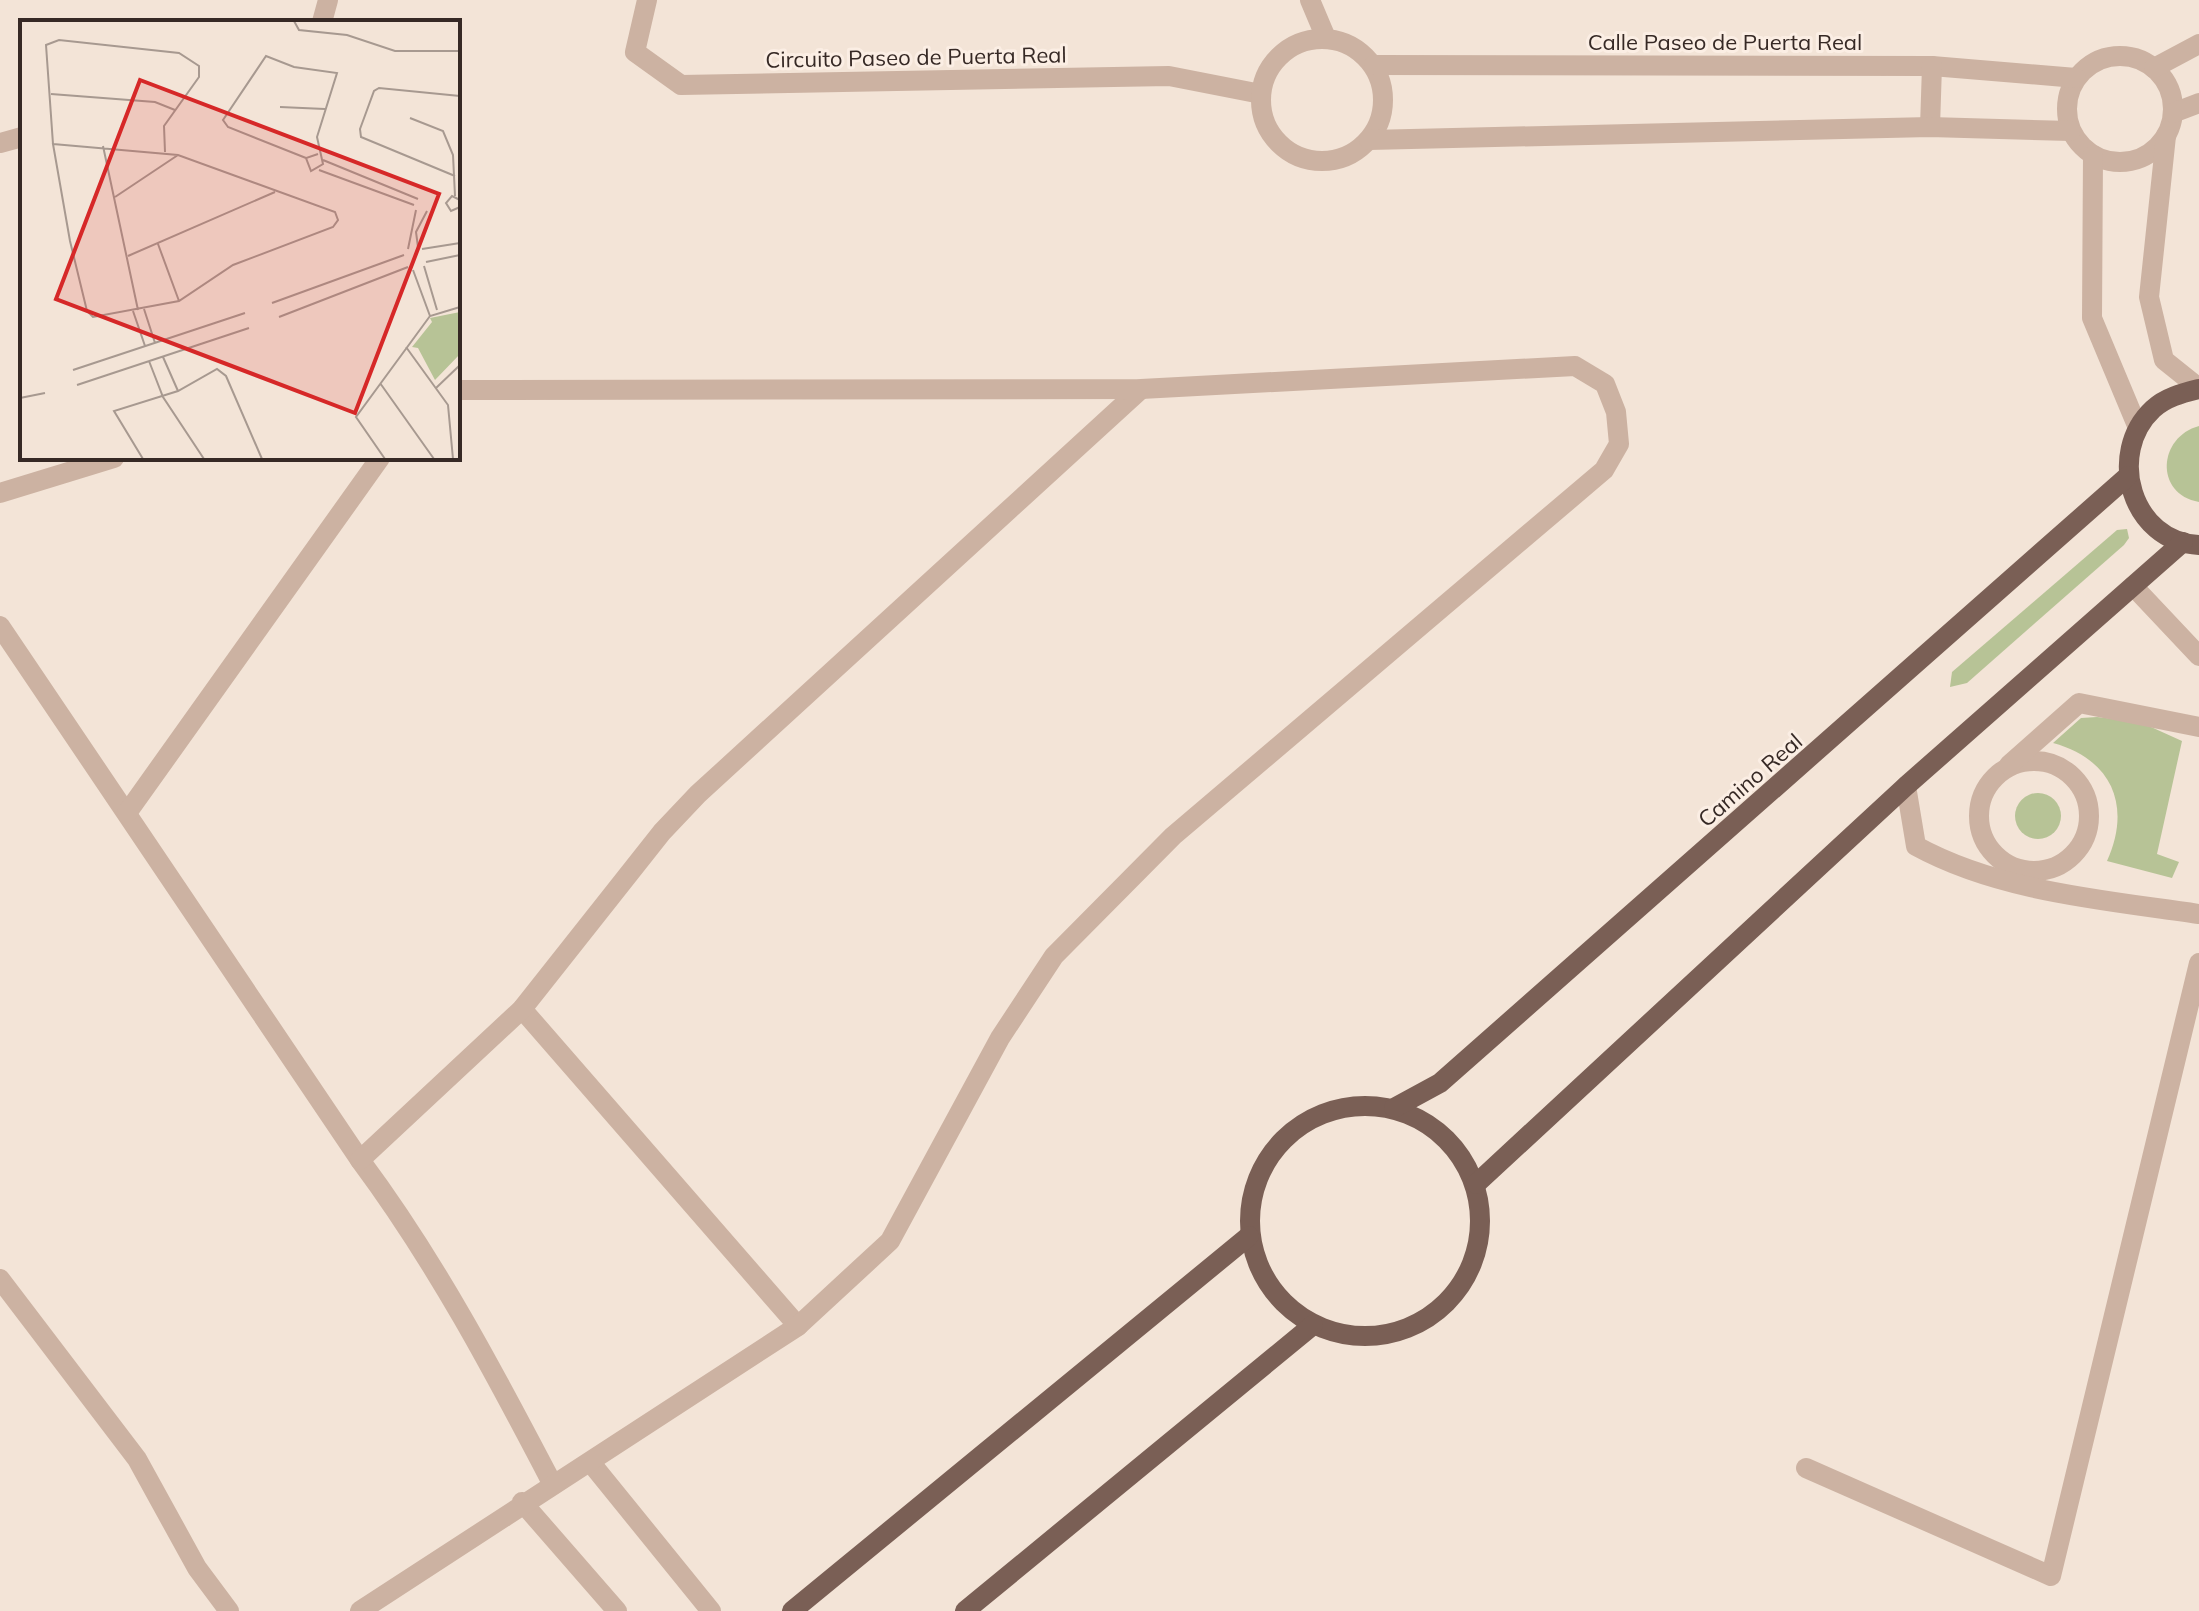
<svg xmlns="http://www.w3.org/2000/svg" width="2199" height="1611" font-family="Mulish,sans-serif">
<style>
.green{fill:#b7c396}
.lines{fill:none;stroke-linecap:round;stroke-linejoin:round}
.minor{stroke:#ccb2a2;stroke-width:20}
.major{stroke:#7a5f55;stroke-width:20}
.labels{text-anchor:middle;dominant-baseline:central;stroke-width:6;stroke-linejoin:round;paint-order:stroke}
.street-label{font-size:22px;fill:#362925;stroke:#fbeee4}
.inset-road{fill:none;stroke:#a79990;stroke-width:2}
.view{fill:#d62828;fill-opacity:0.15;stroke:#d62828;stroke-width:4}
.inset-edge{fill:none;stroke:#362925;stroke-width:4}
</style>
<rect width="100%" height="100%" fill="#f3e4d7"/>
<g class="green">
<path d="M2199,426V502C2154,494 2158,437 2199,426Z"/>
<polygon points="2127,529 2129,538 2124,545 1967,683 1950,687 1952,672 2117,530"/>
<path d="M2097,717L2140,722L2182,741L2157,854L2179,862L2172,878L2107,861C2132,806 2112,759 2053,743L2081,718Z"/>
<circle cx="2038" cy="816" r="23"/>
</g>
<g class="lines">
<g class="minor">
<polyline points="647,0 635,52 681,85 1169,76 1261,94"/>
<polyline points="1310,0 1326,38"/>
<polyline points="322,22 328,0"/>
<circle cx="1322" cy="100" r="61"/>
<circle cx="2120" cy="109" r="53"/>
<polyline points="1374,65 1932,66 2076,78"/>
<polyline points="2154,68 2199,44"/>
<polyline points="2173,113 2199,103"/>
<polyline points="1930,127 1932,66"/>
<polyline points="2166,136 2149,297 2164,360 2199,388"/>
<polyline points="1369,140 1930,127 2071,131"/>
<polyline points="0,143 22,137"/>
<polyline points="2093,155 2092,318 2138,428"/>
<polyline points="0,493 114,458"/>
<polyline points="2133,586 2199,656"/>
<path d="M0,626L360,1160C436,1262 494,1372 553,1485"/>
<circle cx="2034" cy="816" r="55"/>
<polyline points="2009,765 2079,703 2199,727"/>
<path d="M1906,786L1916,846C2000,892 2105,900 2199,914"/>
<polyline points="127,813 380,458"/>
<polyline points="522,1009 798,1326"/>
<polyline points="360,1160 522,1009 662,832 698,794 1141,389"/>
<polyline points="0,1279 137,1459 197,1568 229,1611"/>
<polyline points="591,1463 711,1611"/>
<polyline points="1806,1468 2051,1576 2199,963"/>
<polyline points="522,1502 617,1611"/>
<polyline points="360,1611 798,1326 890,1241 1000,1038 1054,956 1173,836 1604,470 1619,444 1616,412 1605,384 1575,366 1141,389 458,390"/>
</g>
<g class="major">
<path d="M2199,389C2183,393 2166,397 2153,409C2106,453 2131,542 2199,545"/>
<circle cx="1365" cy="1221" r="115"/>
<polyline points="1394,1108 1440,1083 2128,476"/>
<polyline points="1476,1184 1906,786 2183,542"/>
<polyline points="792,1611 1249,1236"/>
<polyline points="965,1611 1313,1325"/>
</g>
</g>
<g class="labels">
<g class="street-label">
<text x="1725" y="42">Calle Paseo de Puerta Real</text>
<text transform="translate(916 57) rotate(-1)">Circuito Paseo de Puerta Real</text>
<text transform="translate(1750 780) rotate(-41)">Camino Real</text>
</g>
</g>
<g transform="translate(20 20)">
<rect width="440" height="440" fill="#f3e4d7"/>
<path d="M440,292V334L415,360L398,328L392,327L412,302L410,298Z" fill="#b7c396"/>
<path class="inset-road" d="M274,1L279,10L327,15L375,31H440M31,74L135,82L155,90M260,87L305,89M390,98L423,111L433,135L435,176M33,124L158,135L315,192L318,200L313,207L213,245L159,281L73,297L67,291L50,221ZM33,124L26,25L39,20L159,33L179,46V57L144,106L145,132M83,126L118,290M286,138L208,107L203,100L246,36L274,47L317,53L297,117L303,144L291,151L286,138L298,134M303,140L398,179M299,150L394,185M435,156L341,117L340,109L354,71L359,68L440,76M95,177L158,135M440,180L432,176L426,183L431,191L440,187M138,224L159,281M398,227L396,212L407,191M388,229L396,190M402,229L440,223M108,236L255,172M406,242L440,235M404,246L417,290M393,250L410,296M252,283L384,235M124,289L135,323M113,291L125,326M259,297L388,247M386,327L428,385L433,439M143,337L158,371M129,341L143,377L184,439M53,350L225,293M360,363L414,439M57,365L229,308M416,368L440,345M0,378L25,373M123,439L94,391L158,371L197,349L206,356L242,439M365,439L336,397L410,296L440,287"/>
<path class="view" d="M120,60L419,174L335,393L36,279Z"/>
<rect width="440" height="440" class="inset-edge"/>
</g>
</svg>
